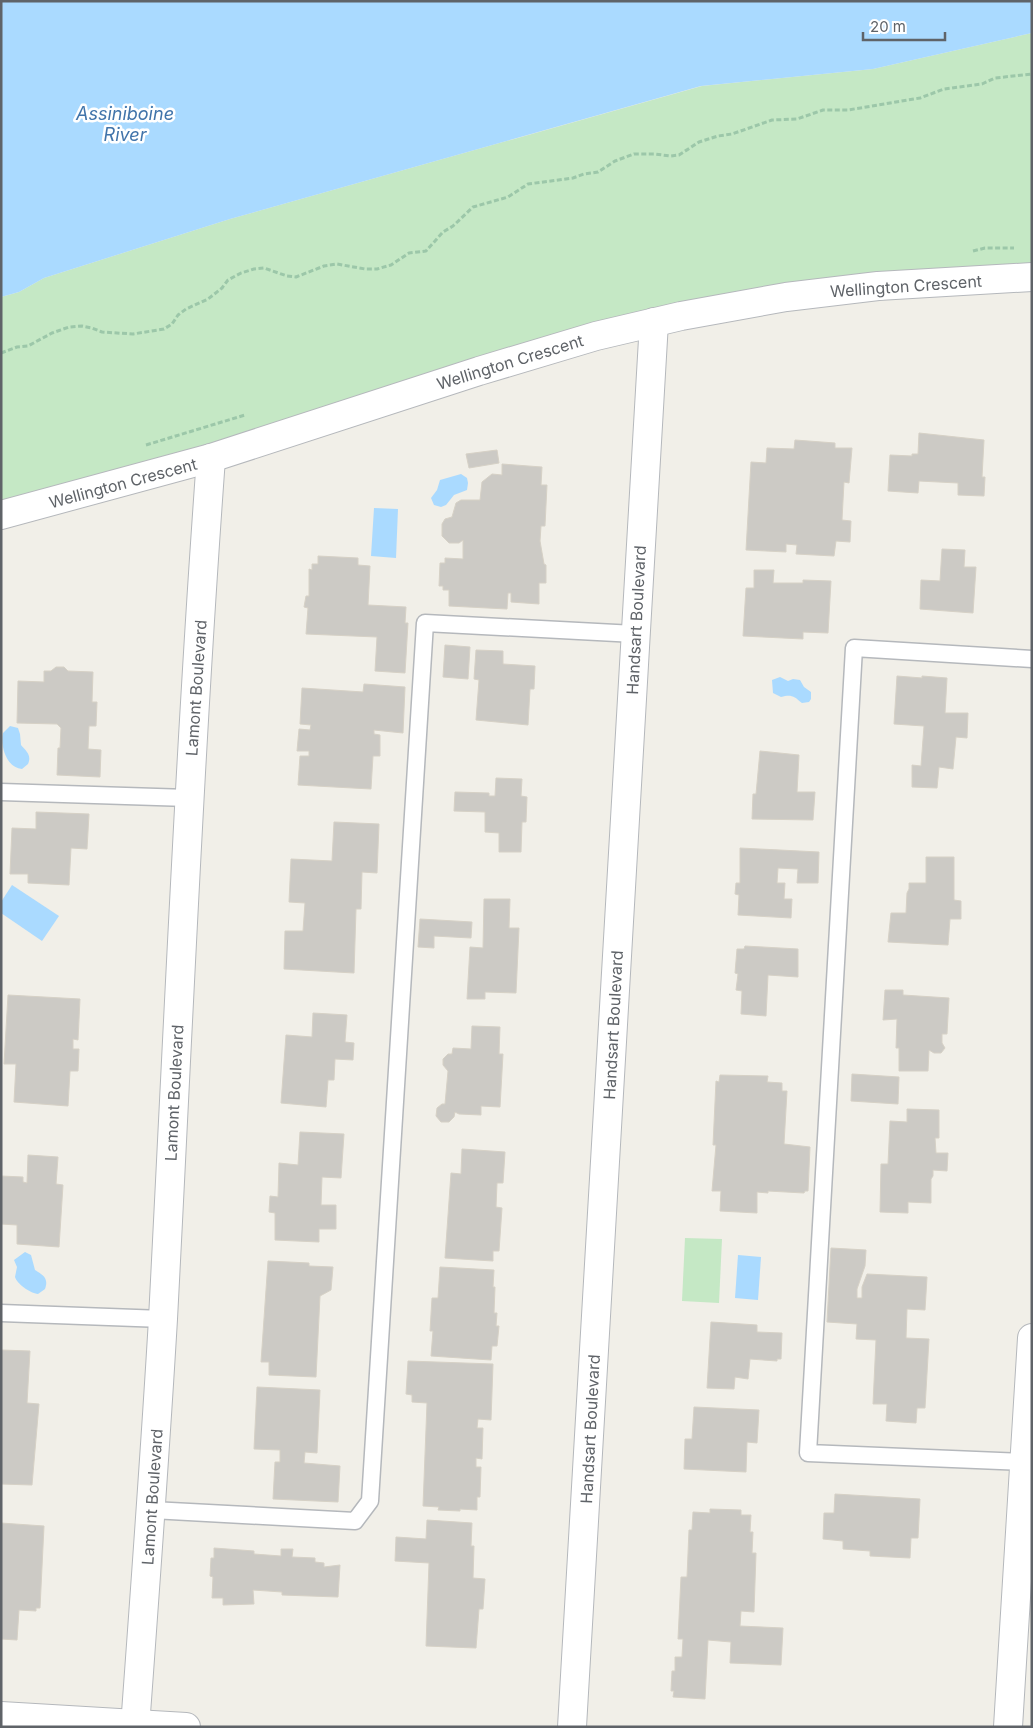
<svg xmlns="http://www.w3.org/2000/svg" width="1033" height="1728" font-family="Inter,sans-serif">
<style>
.green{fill:#c5e8c5}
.water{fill:#aadaff}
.building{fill:#cccac5;stroke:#d6d1c6}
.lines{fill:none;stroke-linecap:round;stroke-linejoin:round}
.service-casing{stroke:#b5b8bc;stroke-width:19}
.minor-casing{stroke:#b5b8bc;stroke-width:30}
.path{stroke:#9cc7a9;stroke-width:3;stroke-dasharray:5 2.5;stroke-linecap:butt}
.service{stroke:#fff;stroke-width:16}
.minor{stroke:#fff;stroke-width:28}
.labels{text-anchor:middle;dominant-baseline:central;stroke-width:5;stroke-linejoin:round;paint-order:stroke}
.street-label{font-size:16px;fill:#5f6368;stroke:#fff}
.water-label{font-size:18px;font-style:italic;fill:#4174aa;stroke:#fff}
</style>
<rect width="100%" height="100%" fill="#f1efe8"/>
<g class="green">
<polygon points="1032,33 1032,280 786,297 1,515 1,297 19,292 44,278 230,219 702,86 873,69"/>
<polygon points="685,1238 722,1239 719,1303 682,1301"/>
</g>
<g class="water">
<polygon points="1,1 1032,1 1032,33 873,69 701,86 230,219 44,278 19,292 1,297"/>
<polygon points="461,474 467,478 468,483 467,490 454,495 446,505 441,507 434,505 431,498 437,490 440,480"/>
<polygon points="374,508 398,509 396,558 371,556"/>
<path d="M780,677L788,681L793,679L800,680L804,687L811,692V699L809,702L802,703C794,696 791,694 781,697L773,693L772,680Z"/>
<path d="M10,726L18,728L20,734L21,745C26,751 32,755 28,764L22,769C7,768 0,747 3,733Z"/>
<polygon points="12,885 59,916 42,941 1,913 1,902"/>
<path d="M25,1252L31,1255L35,1270C43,1275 49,1278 45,1289L38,1294C30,1293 17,1284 15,1277L17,1267L14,1260Z"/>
<polygon points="738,1255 761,1257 758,1300 735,1298"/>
</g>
<g class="building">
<polygon points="919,433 984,440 982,477 985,477 984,496 958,495 958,483 919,481 918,493 888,491 890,455 912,456 912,454 918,454"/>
<polygon points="795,440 835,443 835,448 852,448 849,483 844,482 842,520 851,521 850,542 836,541 834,556 796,554 797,545 786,544 786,552 746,550 751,462 766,463 767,448 794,449"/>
<polygon points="497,450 499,463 469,468 466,454"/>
<polygon points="502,464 542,467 541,485 547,485 545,526 541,526 540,541 544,564 546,565 546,583 539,583 539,604 511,602 511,593 508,593 507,609 449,606 449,590 443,590 443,586 439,586 440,563 445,563 445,558 463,559 463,540 459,543 449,543 442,536 442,524 445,519 452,517 456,503 461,500 480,500 482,482 492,474 502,475"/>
<polygon points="942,549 965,550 964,567 976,567 973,613 920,609 921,580 940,581"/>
<polygon points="318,556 358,558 358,565 370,566 368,605 406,607 405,623 408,623 405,673 375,671 377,637 306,634 308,608 304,607 306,596 309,596 309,569 312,570 312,564 318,564"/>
<polygon points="754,570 774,570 773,583 803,583 803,580 831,581 828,633 803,632 803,639 743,636 746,588 754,588"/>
<polygon points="445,645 470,647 468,679 443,677"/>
<polygon points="476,650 503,651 503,664 535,666 534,689 530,689 528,725 476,720 479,680 474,679"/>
<polygon points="56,667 64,667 68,671 93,672 92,702 97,702 96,726 89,726 88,749 101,750 100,777 57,775 58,748 60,748 61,728 57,724 17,723 18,681 44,682 44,671 51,671"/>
<polygon points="897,676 922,678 922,676 947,678 945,713 968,713 967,738 956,737 953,769 939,767 937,788 912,787 912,765 921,766 924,726 894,724"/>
<polygon points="364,684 405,687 403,733 374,730 374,734 380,735 380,756 373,756 371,789 298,785 300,756 309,756 309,751 297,751 299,729 310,730 311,725 300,724 302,688 363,692"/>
<polygon points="760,751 799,755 797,792 815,792 813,820 752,819 753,794 756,794"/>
<polygon points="496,778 522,779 521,796 527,797 526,822 522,822 521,852 499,852 499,833 485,832 485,812 454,811 455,792 489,793 489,796 495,796"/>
<polygon points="36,812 89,814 87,849 71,848 69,885 28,883 28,874 10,874 12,828 36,829"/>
<polygon points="334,822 379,824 377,873 362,872 361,909 356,909 354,973 284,969 285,931 303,931 305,903 289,902 291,859 332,861"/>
<polygon points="740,848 819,852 818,883 797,883 798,869 778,868 777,883 785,883 784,899 792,899 791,918 738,915 739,895 735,894 736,883 740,883"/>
<polygon points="926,857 954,857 954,900 961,901 961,919 950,919 948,945 888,942 891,913 906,913 907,893 909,889 909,883 926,883"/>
<polygon points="484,899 510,899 509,928 519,928 516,993 485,992 485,999 467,999 470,947 483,948"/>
<polygon points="420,919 472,922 471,938 434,936 434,948 418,947"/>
<polygon points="745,946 798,949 798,977 768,975 766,1016 741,1014 742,991 736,990 738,974 735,973 737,949 744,949"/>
<polygon points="885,990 903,990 903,995 949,998 947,1034 942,1034 942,1043 945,1048 941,1053 934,1053 929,1050 928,1071 899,1071 899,1048 896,1048 897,1019 883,1020"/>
<polygon points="8,995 80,999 78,1040 73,1039 73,1049 79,1049 78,1071 70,1071 68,1106 14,1102 16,1064 4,1064"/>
<polygon points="313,1013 347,1015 345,1042 354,1043 353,1060 335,1059 334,1080 328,1080 326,1107 281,1103 286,1035 312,1037"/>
<polygon points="472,1026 500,1027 499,1054 503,1054 500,1107 481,1106 481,1115 459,1114 455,1112 454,1117 449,1122 441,1122 436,1116 437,1108 442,1104 445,1104 448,1071 443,1065 443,1059 448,1054 452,1054 453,1048 471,1049"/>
<polygon points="852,1074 899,1077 898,1104 851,1101"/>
<polygon points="720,1075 768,1076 767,1082 782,1083 782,1091 787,1091 784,1144 810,1147 808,1191 805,1191 804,1193 768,1191 768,1193 757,1192 757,1213 720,1211 721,1191 712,1191 716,1145 713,1145 716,1081 719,1082"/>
<polygon points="907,1109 939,1110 939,1138 935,1138 936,1153 948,1153 947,1171 933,1170 933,1176 931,1179 931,1203 908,1202 908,1213 880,1212 881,1164 888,1164 890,1121 907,1122"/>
<polygon points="300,1132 344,1134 341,1178 322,1177 321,1205 336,1205 336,1229 319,1229 319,1242 275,1240 275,1213 269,1212 270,1196 278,1197 279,1163 298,1165"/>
<polygon points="462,1149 505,1152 503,1183 497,1183 496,1207 502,1208 499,1251 493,1251 493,1261 445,1258 451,1173 461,1174"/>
<polygon points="28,1155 58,1157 56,1184 63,1185 59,1247 17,1244 17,1225 1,1224 1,1176 23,1177 23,1182 27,1183"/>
<polygon points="831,1248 866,1250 865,1266 857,1289 857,1298 862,1298 862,1287 867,1274 927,1277 925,1310 907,1309 906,1338 929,1339 925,1408 917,1408 916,1423 886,1421 887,1404 873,1404 876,1340 856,1339 857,1324 827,1322"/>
<polygon points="268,1261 309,1263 309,1266 333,1267 331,1290 320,1296 316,1377 269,1375 269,1362 261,1362"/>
<polygon points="440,1267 494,1270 493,1287 495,1287 494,1313 497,1313 496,1326 499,1326 497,1346 492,1346 491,1360 431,1356 433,1331 430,1331 432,1298 438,1298"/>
<polygon points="711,1322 757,1325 757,1332 782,1333 781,1359 777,1359 777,1361 750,1359 748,1379 735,1377 734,1389 707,1388"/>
<polygon points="1,1350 30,1351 27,1403 39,1404 32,1485 1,1484"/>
<polygon points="408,1361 493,1364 491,1420 478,1419 477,1428 483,1428 482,1459 476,1458 476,1467 481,1467 480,1497 477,1497 477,1510 460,1509 460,1511 438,1510 439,1507 423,1506 427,1403 412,1402 412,1395 406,1394"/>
<polygon points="257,1387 320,1390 317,1453 305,1452 304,1463 340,1466 338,1502 273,1499 275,1462 280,1462 280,1450 254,1449"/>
<polygon points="694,1407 759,1410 757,1443 747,1442 746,1472 684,1469 685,1439 692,1439"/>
<polygon points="835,1494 920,1499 918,1538 911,1538 910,1558 870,1556 870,1551 843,1549 843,1541 823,1539 824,1513 834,1513"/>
<polygon points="710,1509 741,1510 741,1515 751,1515 750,1532 753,1532 752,1553 756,1553 754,1612 741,1611 740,1626 783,1628 781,1665 730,1663 731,1642 708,1640 705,1699 673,1697 674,1691 671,1691 672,1671 675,1671 675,1657 682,1657 683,1639 678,1639 681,1577 687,1577 689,1530 692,1530 693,1512 710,1513"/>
<polygon points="427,1520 472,1523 471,1546 474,1546 473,1578 485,1579 483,1609 479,1609 476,1648 426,1646 429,1563 395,1561 396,1537 426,1539"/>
<polygon points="1,1523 44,1526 40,1608 36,1608 36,1611 19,1610 17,1640 1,1639"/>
<polygon points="214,1548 254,1551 254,1554 281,1556 281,1549 293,1549 292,1557 315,1558 315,1562 324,1563 324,1567 340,1565 338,1597 282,1595 282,1592 253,1590 254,1604 223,1605 223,1598 212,1598 213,1577 210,1576 211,1558 214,1558"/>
</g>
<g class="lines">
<g class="service-casing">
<g id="service">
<polyline points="1,792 188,798"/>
<polyline points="1,1313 163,1319"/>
<polyline points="1025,1462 808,1453 854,648 1032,659"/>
<polyline points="152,1510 355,1521 370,1501 425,623 635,634"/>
</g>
</g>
<g class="minor-casing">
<g id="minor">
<polyline points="1,515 211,458 479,371 596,336 681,316 786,297 878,286 1032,277"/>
<polyline points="1,1716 186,1727"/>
<path d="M135,1727C145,1591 155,1455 163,1319C178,1032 190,745 211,458"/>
<polyline points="572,1727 654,322"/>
<polyline points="1008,1727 1032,1338"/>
</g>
</g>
<g class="path">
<polyline points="973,251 985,248 1014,248"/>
<polyline points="1,353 17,347 28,346 52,333 69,327 82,326 92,328 102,332 133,334 164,329 172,324 178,315 186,309 208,299 222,288 228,280 241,273 254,269 264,268 287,276 296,277 324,266 337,264 365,269 377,269 391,265 409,253 426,251 443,232 453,226 473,207 508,197 528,184 573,178 584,174 598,172 615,161 634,154 654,154 671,156 679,155 699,142 718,136 732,134 772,120 797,119 823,110 848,110 920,98 944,89 982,84 995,78 1032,74"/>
<polyline points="146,445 245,415"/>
</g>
<use href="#service" class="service"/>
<use href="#minor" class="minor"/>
</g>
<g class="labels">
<g class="street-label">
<text transform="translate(906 286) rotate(-4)">Wellington Crescent</text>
<text transform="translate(510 362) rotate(-17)">Wellington Crescent</text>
<text transform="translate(123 483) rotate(-15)">Wellington Crescent</text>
<text transform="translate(636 620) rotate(-87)">Handsart Boulevard</text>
<text transform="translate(196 688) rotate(-86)">Lamont Boulevard</text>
<text transform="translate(613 1025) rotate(-87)">Handsart Boulevard</text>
<text transform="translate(174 1093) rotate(-87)">Lamont Boulevard</text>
<text transform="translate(590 1429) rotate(-87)">Handsart Boulevard</text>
<text transform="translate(152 1497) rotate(-86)">Lamont Boulevard</text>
</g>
<g class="water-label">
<text x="125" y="113">Assiniboine<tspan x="125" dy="21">River</tspan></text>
</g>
</g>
<rect width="1033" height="1728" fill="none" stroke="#5f6368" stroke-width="5"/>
<path d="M863 32v8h82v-8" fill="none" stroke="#5f6368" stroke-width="2.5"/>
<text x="870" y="32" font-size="15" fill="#5f6368" stroke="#ffffff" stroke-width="4" paint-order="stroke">20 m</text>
</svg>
